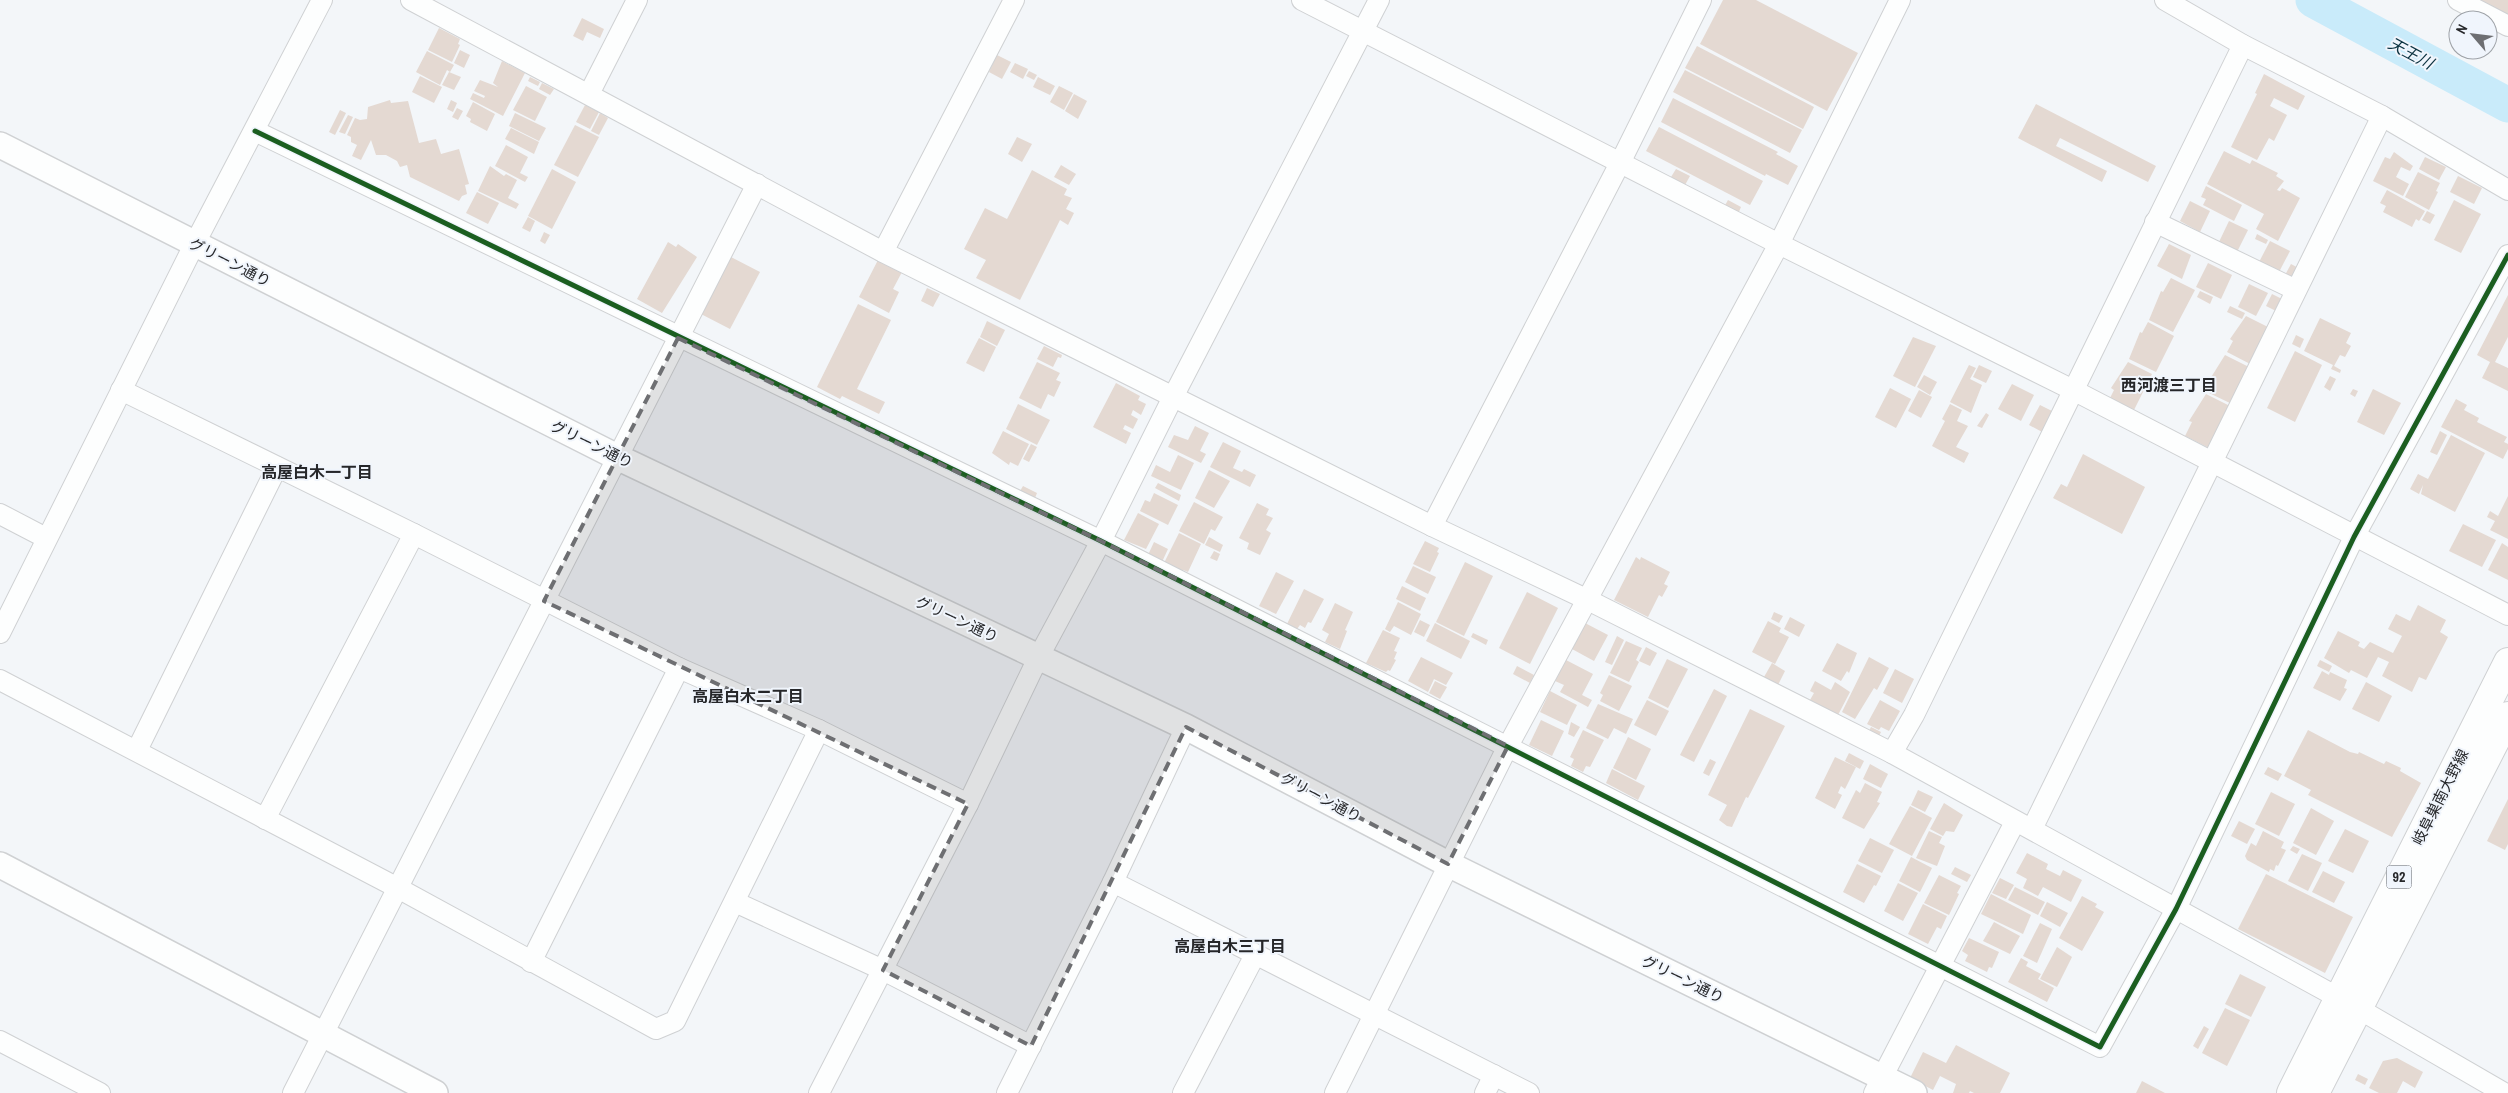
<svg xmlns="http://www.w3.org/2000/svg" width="2508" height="1093" font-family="'Archivo Narrow','Noto Sans JP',sans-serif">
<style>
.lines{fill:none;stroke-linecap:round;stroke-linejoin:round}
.river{stroke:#c9ebfa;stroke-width:35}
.building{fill:#e4d9d2}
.minor-casing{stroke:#cfd1d3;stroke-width:22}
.tertiary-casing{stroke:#cfd1d3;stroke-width:28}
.primary-casing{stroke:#cfd1d3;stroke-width:30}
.minor{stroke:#fdfefe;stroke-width:20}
.tertiary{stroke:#fdfefe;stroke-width:25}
.primary{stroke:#fdfefe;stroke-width:28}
.cycleway-casing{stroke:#f0f5fc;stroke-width:8}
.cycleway{stroke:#1b5e20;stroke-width:5}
.marked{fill:#6e6f72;fill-opacity:0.2;stroke:#6e6f72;stroke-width:4;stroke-dasharray:10 6;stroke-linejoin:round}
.labels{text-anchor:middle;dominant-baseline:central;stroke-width:4;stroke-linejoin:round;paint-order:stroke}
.shield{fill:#f0f5fc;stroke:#636569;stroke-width:1}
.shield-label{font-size:14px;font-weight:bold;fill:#26272a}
.street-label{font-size:15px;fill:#26272a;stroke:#f0f5fc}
.water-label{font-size:16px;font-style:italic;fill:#0b3240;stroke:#f0f5fc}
.neighbourhood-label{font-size:16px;font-weight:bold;fill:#26272a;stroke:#f0f5fc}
</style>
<rect width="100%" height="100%" fill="#f3f6f9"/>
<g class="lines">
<polyline class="river" points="2313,0 2508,105"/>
</g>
<g class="building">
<polygon points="1723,0 1756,0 1858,53 1827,111 1700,44"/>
<polygon points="2476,0 2508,0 2508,17"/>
<polygon points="582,18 604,29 600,38 587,32 583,41 573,36"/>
<polygon points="439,28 460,39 458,44 460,45 452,62 428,50"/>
<polygon points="1697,46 1814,107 1803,129 1685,68"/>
<polygon points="460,50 470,55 464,68 454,63"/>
<polygon points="427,51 454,65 450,72 447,70 440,85 416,72"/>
<polygon points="997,55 1011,62 1002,79 989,72"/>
<polygon points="502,61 525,73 503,116 470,99 473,93 484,98 485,96 474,91 480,80 498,87 493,83"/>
<polygon points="1015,63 1028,69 1023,79 1010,72"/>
<polygon points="1685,70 1802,130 1790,153 1673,92"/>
<polygon points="1029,71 1037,75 1034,80 1026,76"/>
<polygon points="449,72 461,77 454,90 442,85"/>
<polygon points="2264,74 2305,96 2298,110 2274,98 2270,106 2287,115 2274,141 2269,138 2257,160 2231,147 2257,94 2255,93"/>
<polygon points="420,76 442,87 434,103 412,92"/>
<polygon points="530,77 540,82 538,86 528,81"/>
<polygon points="1038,77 1055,86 1050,95 1033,87"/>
<polygon points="542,83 554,89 550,95 539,89"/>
<polygon points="526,86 547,97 535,121 513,110"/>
<polygon points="1059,86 1073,93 1064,110 1050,102"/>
<polygon points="1074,94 1087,101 1078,119 1065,111"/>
<polygon points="1673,98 1778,152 1776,154 1798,166 1788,185 1766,174 1765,176 1661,122"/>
<polygon points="390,100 391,103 408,101 419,143 436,139 441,154 459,149 469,184 465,185 467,194 462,196 459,201 410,177 407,165 400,167 397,161 386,155 376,155 371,140 361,160 352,156 357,145 351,142 351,137 347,135 355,118 360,120 367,119 368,107"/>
<polygon points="451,100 457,103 453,112 447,109"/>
<polygon points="473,102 495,114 487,131 470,122 471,119 466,116"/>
<polygon points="2036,104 2156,166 2148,182 2060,138 2056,146 2107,171 2102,182 2018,138"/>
<polygon points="585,105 599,112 590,129 576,122"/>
<polygon points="457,108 463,111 458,120 452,117"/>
<polygon points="340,110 346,113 335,135 329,132"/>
<polygon points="515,113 546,128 539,141 509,126"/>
<polygon points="600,113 608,118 599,135 591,131"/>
<polygon points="348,115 353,117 345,134 339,132"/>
<polygon points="575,125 599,137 578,177 554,165"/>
<polygon points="1659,127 1763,181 1750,205 1646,151"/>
<polygon points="511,128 539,142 534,154 505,139"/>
<polygon points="1017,137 1032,144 1022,162 1008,154"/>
<polygon points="506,145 528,157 520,173 528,177 525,182 495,166"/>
<polygon points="2224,151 2250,164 2252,160 2278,173 2276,176 2284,181 2277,190 2280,191 2282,188 2300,198 2278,241 2256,229 2264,214 2207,184"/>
<polygon points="2394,152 2413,166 2410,171 2401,167 2396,177 2409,184 2403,196 2373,181 2385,157 2390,159"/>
<polygon points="2425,157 2446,167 2439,180 2419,169"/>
<polygon points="1061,165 1076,174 1069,185 1054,177"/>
<polygon points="490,166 504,176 506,174 517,180 508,198 519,204 516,209 478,191"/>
<polygon points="552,169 576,182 552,229 528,216"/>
<polygon points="1676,169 1690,176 1685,185 1671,177"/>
<polygon points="1032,170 1067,189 1064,195 1072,198 1066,209 1074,213 1068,225 1060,220 1020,300 976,278 986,260 964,249 985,208 1007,219"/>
<polygon points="2418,172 2440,183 2436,191 2438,192 2429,210 2405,197"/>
<polygon points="2458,176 2482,188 2474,204 2450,192"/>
<polygon points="2206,186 2242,205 2234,221 2203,205 2206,199 2201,197"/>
<polygon points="2387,190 2425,211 2419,221 2416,219 2412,227 2383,212 2386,206 2380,203"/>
<polygon points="477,192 499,203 488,224 466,213"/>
<polygon points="1728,200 1741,207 1738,214 1724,207"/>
<polygon points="2454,200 2481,214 2461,253 2434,240"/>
<polygon points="2190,201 2210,211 2200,232 2180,221"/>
<polygon points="2427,211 2435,215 2430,224 2422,220"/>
<polygon points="528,217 535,221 530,232 522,228"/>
<polygon points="2229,221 2248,230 2236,254 2218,244"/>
<polygon points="544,232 550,235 545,244 540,241"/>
<polygon points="2257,234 2268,240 2266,244 2255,239"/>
<polygon points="2270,241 2290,251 2278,274 2258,264"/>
<polygon points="668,242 676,247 678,244 697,257 662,313 637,299"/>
<polygon points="2169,244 2191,255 2182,279 2157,266"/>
<polygon points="729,256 760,272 730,329 699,313"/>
<polygon points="878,260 902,272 893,289 899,292 889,313 859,297"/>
<polygon points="2208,263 2232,275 2221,299 2196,287"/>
<polygon points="2291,264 2304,271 2297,283 2284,277"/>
<polygon points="2171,278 2195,290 2173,332 2149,320 2161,291 2163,292"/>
<polygon points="2249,284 2268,293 2256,316 2238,307"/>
<polygon points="927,288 940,294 933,307 921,301"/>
<polygon points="2200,291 2213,297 2210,304 2197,297"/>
<polygon points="2272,294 2288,302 2282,314 2266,306"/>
<polygon points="2508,295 2508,337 2495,362 2508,368 2508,391 2482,378 2490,362 2477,355"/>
<polygon points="858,304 891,320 857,389 885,402 879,414 842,396 840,399 817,387"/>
<polygon points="2230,306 2245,313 2242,319 2227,312"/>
<polygon points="2246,316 2272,329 2254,366 2227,352 2233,341 2230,339"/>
<polygon points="2320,318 2351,333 2346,343 2351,346 2345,357 2340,355 2334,366 2341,370 2340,373 2331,369 2333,365 2304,351"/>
<polygon points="987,321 1005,330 997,346 980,337"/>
<polygon points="2148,322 2174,336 2156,372 2129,359 2140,332 2142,333"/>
<polygon points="2296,335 2304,339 2300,348 2292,344"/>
<polygon points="1913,337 1936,346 1915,387 1893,376"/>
<polygon points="979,338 996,347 984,372 966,363"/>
<polygon points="1044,346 1062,355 1061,358 1058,357 1053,367 1037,359"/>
<polygon points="2295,351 2322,365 2295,422 2267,408"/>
<polygon points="2225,355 2253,369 2234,405 2207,392 2213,381 2210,379"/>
<polygon points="1037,362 1060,373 1056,380 1061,382 1054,397 1048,394 1041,409 1019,398"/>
<polygon points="2128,362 2152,374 2131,416 2107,404 2114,390 2111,388"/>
<polygon points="1969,365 1976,368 1970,379 1982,385 1971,413 1950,402"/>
<polygon points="1979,365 1992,371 1986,383 1973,377"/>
<polygon points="1924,375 1937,382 1930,395 1917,387"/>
<polygon points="2330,376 2336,379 2330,391 2324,387"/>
<polygon points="1116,383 1140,396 1138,400 1146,404 1141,415 1133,410 1131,415 1138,419 1133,429 1125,425 1123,429 1131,433 1126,444 1093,427"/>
<polygon points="2012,384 2034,395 2021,421 1998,409"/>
<polygon points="1890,388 1911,399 1896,428 1875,417"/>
<polygon points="2353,389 2358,391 2355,397 2350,394"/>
<polygon points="2373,389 2401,403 2384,435 2357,422"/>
<polygon points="1919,390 1932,397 1921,418 1908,411"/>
<polygon points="2206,394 2230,406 2209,448 2185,436 2192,422 2189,421"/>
<polygon points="2456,399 2467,405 2464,410 2479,418 2477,422 2507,437 2504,442 2508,444 2508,449 2503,459 2441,427"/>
<polygon points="1018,404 1050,420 1037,445 1006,429"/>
<polygon points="1950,404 1962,410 1957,421 1968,426 1956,447 1969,453 1964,463 1932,446 1945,421 1942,419"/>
<polygon points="2040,405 2054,412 2044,433 2029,425"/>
<polygon points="1986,413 1989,415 1982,428 1977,426"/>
<polygon points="1195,426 1209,433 1200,451 1206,454 1201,463 1168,447 1174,435 1188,440"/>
<polygon points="1003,431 1029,444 1018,466 1010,462 1009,465 992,453"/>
<polygon points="2440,431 2447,435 2437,455 2430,452"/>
<polygon points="2451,435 2485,453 2455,512 2421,494 2423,485 2419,494 2410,489 2418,474 2428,479"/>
<polygon points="1223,442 1241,451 1233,468 1242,472 1244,469 1256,475 1250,487 1210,467"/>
<polygon points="1031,444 1037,447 1029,462 1023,459"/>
<polygon points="2083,454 2145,487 2122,534 2053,498 2061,484 2067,487"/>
<polygon points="1178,455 1194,463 1181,490 1151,476 1156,465 1170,472"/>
<polygon points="1209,470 1230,481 1214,508 1195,498"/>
<polygon points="1158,483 1181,495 1179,501 1155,488"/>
<polygon points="1023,486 1037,493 1035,498 1020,491"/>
<polygon points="1154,493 1178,505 1168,525 1140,511 1145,500 1150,502"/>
<polygon points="2508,496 2508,539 2490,530 2495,521 2487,517 2490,511 2498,516"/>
<polygon points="1194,502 1223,517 1215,531 1211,529 1204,544 1179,531"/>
<polygon points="1257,503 1269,509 1266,515 1273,518 1266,530 1271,533 1260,555 1247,549 1249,543 1239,538"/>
<polygon points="1138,513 1159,524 1146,549 1124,540"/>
<polygon points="2463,524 2496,540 2482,567 2449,551"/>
<polygon points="1179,533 1201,544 1188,572 1183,570 1182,572 1164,563"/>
<polygon points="1209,537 1223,545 1220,552 1205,545"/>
<polygon points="1425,541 1439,548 1437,552 1439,553 1430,572 1413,564"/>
<polygon points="1154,542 1168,549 1162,562 1148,555"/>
<polygon points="2502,543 2508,547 2508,580 2488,570"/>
<polygon points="1214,551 1220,554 1217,561 1210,558"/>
<polygon points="1636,557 1640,560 1641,557 1670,572 1664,584 1668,586 1662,597 1659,595 1648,617 1614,600"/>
<polygon points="1465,562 1493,576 1464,636 1436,622"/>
<polygon points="1413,566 1436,577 1428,594 1405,582"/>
<polygon points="1276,572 1294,581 1276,614 1259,606"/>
<polygon points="1402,586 1426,598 1420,611 1396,599"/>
<polygon points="1304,589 1324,599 1311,623 1308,622 1305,628 1300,625 1297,629 1287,624"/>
<polygon points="1527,592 1558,608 1530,664 1499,648"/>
<polygon points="1398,602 1421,614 1411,635 1394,626 1390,632 1385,629"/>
<polygon points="1335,603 1353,612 1345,630 1347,631 1340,649 1325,642 1329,634 1322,630"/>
<polygon points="2418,605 2446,620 2440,632 2448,637 2426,680 2419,677 2412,692 2382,676 2389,662 2378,657 2367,678 2351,670 2349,673 2324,658 2338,631 2360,642 2358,646 2364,649 2370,642 2393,653 2402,636 2388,629 2396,614 2410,621"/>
<polygon points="1774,612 1783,616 1779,623 1771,619"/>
<polygon points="1790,617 1805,625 1799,637 1784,629"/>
<polygon points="1420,620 1430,625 1424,637 1414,632"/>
<polygon points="1768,621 1781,628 1779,632 1789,637 1775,664 1752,652"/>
<polygon points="1435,623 1470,641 1461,659 1426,641"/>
<polygon points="1585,623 1608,635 1594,661 1572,649"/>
<polygon points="1383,630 1400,638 1394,651 1397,652 1394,659 1396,660 1390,671 1388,670 1386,672 1366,663"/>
<polygon points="1473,633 1488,640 1486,645 1471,637"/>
<polygon points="1617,636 1624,640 1612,665 1605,662"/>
<polygon points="1626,641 1642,648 1636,660 1639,662 1629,682 1610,673"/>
<polygon points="1837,643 1857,653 1849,673 1847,671 1841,681 1822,671"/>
<polygon points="1646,647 1657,653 1650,666 1639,661"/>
<polygon points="1421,657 1453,673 1446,685 1434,679 1428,692 1408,681"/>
<polygon points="1869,657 1889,668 1877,690 1874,688 1855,719 1842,712"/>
<polygon points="1667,659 1688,669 1668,708 1648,698"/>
<polygon points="1566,660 1593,674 1582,695 1592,700 1588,707 1560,692 1564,685 1555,681"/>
<polygon points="2320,660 2332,666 2329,672 2317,666"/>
<polygon points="1772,663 1785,671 1778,685 1764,677"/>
<polygon points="1517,666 1534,675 1530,683 1513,674"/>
<polygon points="1895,669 1914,679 1902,703 1883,693"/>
<polygon points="2322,671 2329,675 2330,672 2347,680 2344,688 2347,689 2340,701 2313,688"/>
<polygon points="1609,675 1632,686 1619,711 1600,701 1603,695 1600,693"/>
<polygon points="1435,681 1447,687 1440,699 1429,693"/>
<polygon points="1815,681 1831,690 1835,682 1850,692 1838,715 1810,700 1814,693 1810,691"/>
<polygon points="2366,682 2392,696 2379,722 2352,709"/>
<polygon points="1714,689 1727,696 1694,762 1680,755"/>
<polygon points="1550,691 1577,705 1567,725 1540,712"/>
<polygon points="1647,700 1669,711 1656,736 1634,725"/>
<polygon points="1880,700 1900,711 1889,731 1881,727 1879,730 1867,724"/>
<polygon points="1598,704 1633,719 1626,734 1614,728 1608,739 1586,728"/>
<polygon points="1750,709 1785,726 1748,798 1746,797 1732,827 1727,826 1719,820 1727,805 1708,795"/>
<polygon points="1541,720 1564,731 1552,756 1529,745"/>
<polygon points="1571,722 1580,727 1574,737 1568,734"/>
<polygon points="1871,727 1881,732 1878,738 1868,733"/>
<polygon points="1583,730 1604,740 1590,767 1586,766 1583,772 1571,766 1574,759 1570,757"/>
<polygon points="2308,730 2350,752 2358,754 2359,752 2384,764 2386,761 2401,768 2400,771 2421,783 2392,837 2308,795 2311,790 2284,776"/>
<polygon points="1628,737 1651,749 1636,780 1613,768"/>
<polygon points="1849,753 1864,761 1860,769 1845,761"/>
<polygon points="1835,757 1856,767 1845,789 1841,786 1838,793 1842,795 1835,809 1815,798"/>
<polygon points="1710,759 1716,762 1709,776 1703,773"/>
<polygon points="1870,764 1888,774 1881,788 1863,779"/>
<polygon points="2268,767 2282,774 2278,781 2264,774"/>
<polygon points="1612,769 1645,786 1638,800 1606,783"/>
<polygon points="1865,783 1882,792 1877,802 1880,803 1864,829 1842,818 1856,790 1860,793"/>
<polygon points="1918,790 1933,797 1925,812 1911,805"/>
<polygon points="2271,792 2295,804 2279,836 2255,824"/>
<polygon points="2508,799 2508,844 2505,850 2487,841"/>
<polygon points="1944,803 1963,815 1954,832 1946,831 1943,836 1930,829"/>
<polygon points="1910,806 1932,818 1912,856 1889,844"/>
<polygon points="2311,808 2334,821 2316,855 2293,843"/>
<polygon points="2239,821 2255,829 2247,844 2231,836"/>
<polygon points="2345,829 2369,841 2353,873 2328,861"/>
<polygon points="1929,831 1942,837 1939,843 1945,846 1937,866 1916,858"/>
<polygon points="2263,831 2284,842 2281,848 2286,850 2278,866 2276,865 2274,871 2270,869 2269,872 2247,860 2245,856 2251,843 2256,846"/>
<polygon points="1870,838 1894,850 1882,873 1858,861"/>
<polygon points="2293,846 2300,849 2297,854 2290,850"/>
<polygon points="2027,853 2048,864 2046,869 2060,876 2063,870 2082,880 2071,902 2043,887 2038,896 2023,888 2027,879 2016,873"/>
<polygon points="2302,854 2322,863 2308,891 2288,881"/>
<polygon points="1911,857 1932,868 1920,892 1899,881"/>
<polygon points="1857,864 1881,876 1876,886 1874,885 1864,903 1843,892"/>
<polygon points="1955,867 1971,875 1967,882 1951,874"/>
<polygon points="2323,871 2345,882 2334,903 2312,892"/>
<polygon points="2266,874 2353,917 2325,973 2238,929"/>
<polygon points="1939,875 1961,886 1957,893 1959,894 1949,915 1924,903"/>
<polygon points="2000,878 2014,885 2006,899 1992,893"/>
<polygon points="1898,883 1918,893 1903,921 1884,911"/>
<polygon points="2015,887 2045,902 2038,915 2008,900"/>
<polygon points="1991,894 2031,915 2023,934 1981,914"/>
<polygon points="2082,896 2097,904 2095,907 2104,912 2082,951 2059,938"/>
<polygon points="2047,902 2068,913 2060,927 2040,916"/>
<polygon points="1923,904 1947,916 1941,929 1937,927 1928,944 1908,934"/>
<polygon points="1994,922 2020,936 2010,954 1983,941"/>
<polygon points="2040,923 2052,929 2037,963 2023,956"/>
<polygon points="1969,938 1999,952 1992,968 1989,967 1987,972 1965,961 1968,955 1962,951"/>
<polygon points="2057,947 2072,957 2057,987 2040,979"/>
<polygon points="2021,958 2028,962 2026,966 2041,974 2038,979 2054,988 2047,1002 2008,982"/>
<polygon points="2240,974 2266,987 2251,1017 2225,1004"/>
<polygon points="2225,1008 2250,1020 2227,1066 2202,1053"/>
<polygon points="2204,1026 2209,1029 2198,1049 2193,1046"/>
<polygon points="1956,1045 2010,1073 2000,1093 1974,1093 1970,1091 1969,1093 1953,1093 1956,1084 1940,1076 1933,1090 1910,1078 1923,1052 1946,1063"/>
<polygon points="2397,1058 2423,1072 2415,1088 2403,1081 2397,1093 2379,1093 2369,1088 2383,1061"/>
<polygon points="2358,1074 2368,1079 2365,1085 2355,1080"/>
<polygon points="2142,1081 2165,1093 2136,1093"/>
</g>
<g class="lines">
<g class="minor-casing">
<g id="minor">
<polyline points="411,0 883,252 1432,526 1588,600 1892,753 2359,1009 2504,1093"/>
<polyline points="1302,0 1779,244 2073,390 2508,615"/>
<polyline points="2165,0 2243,45 2382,116 2508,190"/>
<polyline points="2458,0 2508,26"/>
<polyline points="589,94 637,0"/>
<polyline points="255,131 1101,541 2100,1047 2176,909 2354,537 2508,255"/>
<polyline points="2155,222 2296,290"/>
<polyline points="883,252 1014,0"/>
<polyline points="121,390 414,534 679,668 819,730 968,804"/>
<polyline points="0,514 46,538"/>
<polyline points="1432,526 1620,163 1701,0"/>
<polyline points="0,633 194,245 322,0"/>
<polyline points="0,680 396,887 656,1029 675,1021 819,730"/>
<polyline points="137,750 277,467"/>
<polyline points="1892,753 1914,715 2243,45"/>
<polyline points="265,819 414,534"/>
<polyline points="2032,829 2382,116"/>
<polyline points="1113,882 1186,727"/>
<polyline points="735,902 883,970 1031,1046"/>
<polyline points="531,962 679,668"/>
<polyline points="0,1041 100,1093"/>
<polyline points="293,1093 757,184"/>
<polyline points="819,1093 968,804 1038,658 1101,541 1173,397 1379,0"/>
<polyline points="1007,1093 1113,882 1529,1093"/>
<polyline points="1183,1093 1255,955"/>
<polyline points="1335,1093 1508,746 1779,244 1900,0"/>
<polyline points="1485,1093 1494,1075"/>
<polyline points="1874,1093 2015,822"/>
</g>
</g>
<g class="tertiary-casing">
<g id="tertiary">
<polyline points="0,145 617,457 1186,727 1448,864 1914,1093"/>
<polyline points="0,865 435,1093"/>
</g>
</g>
<g class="primary-casing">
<g id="primary">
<polyline points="2291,1093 2508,662"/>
<polyline points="2315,1093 2508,716"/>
</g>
</g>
<use href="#minor" class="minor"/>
<use href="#tertiary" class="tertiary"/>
<use href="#primary" class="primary"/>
<g class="cycleway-casing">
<polyline id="cycleway" points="255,131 1101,541 2100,1047 2176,909 2354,537 2508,255"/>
</g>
<use href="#cycleway" class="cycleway"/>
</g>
<path class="marked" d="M678,338L1101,541L1508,746L1448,864L1186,727L1031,1046L883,970L968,804L544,601Z"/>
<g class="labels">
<rect class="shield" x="2386.5" y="865.5" width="25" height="23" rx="4"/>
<g class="shield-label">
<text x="2399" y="877">92</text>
</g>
<g class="street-label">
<text transform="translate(230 262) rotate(27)">グリーン通り</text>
<text transform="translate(592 444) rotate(26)">グリーン通り</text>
<text transform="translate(957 619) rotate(25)">グリーン通り</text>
<text transform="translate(1321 797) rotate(28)">グリーン通り</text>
<text transform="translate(2440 797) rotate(-63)">岐阜巣南大野線</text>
<text transform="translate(1683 979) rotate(26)">グリーン通り</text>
</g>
<g class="water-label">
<text transform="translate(2411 53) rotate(28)">天王川</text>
</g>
<g class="neighbourhood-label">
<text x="2169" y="385">西河渡三丁目</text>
<text x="317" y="472">高屋白木一丁目</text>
<text x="748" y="696">高屋白木二丁目</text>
<text x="1230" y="946">高屋白木三丁目</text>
</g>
</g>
<g transform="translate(2473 35) rotate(298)"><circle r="24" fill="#f0f5fc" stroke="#9fa3a8"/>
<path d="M0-4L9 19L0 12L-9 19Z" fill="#6e6f72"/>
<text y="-8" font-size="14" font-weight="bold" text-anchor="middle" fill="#26272a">N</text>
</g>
</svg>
